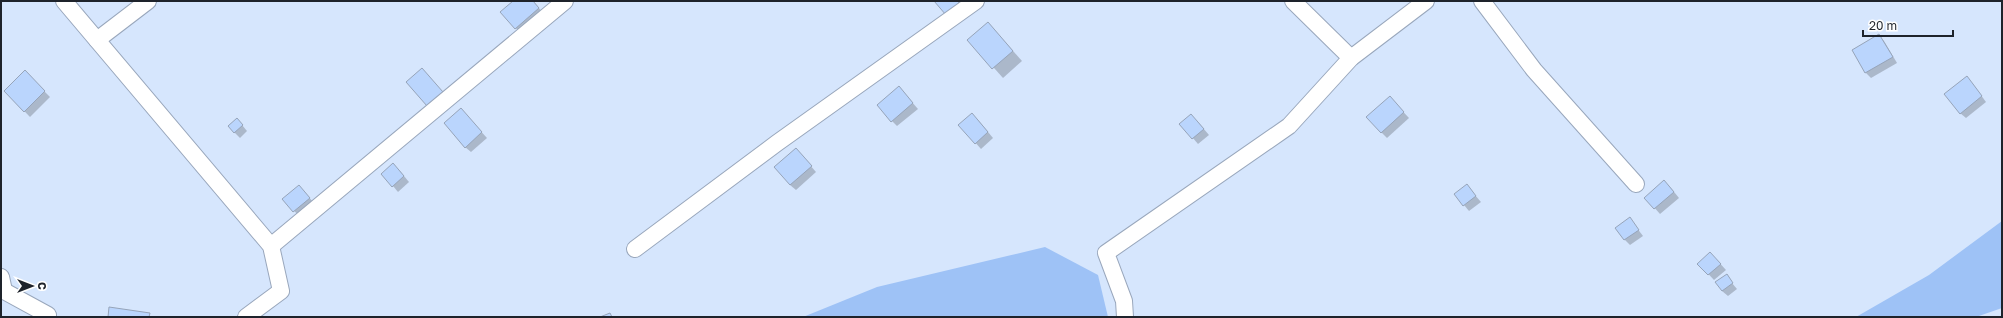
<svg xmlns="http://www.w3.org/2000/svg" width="2003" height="318" font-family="'Golos Text',sans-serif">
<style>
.green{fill:#d6e6fd}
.water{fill:#9ec2f6}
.shadow{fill:#0003}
.building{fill:#bad5fd;stroke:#96a4b9}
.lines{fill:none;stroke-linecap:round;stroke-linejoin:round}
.lane-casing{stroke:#99a7bc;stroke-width:18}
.lane{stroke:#fff;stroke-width:16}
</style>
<rect width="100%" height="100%" fill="#fbfbfb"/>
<rect class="green" x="1" y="1" width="2001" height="316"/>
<g class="water">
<polygon points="2002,221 2002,308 1976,317 1856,317 1929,275"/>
<polygon points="1045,247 1098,275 1108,317 803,317 877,287"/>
</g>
<g class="shadow">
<polygon points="514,1 533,1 544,14 521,34 502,12"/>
<polygon points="988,23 1022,61 1003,78 969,40"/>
<polygon points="1879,36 1884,41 1897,63 1871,78 1866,73 1853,51"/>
<polygon points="25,72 50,97 30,117 5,91"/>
<polygon points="1972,83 1986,102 1966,118 1960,113"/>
<polygon points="904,93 918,109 897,126 892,121"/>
<polygon points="1395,103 1409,118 1387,138 1381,132"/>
<polygon points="466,115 487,138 471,152 465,147"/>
<polygon points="978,120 993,138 981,149 960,125"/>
<polygon points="1197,121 1209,135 1198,144 1181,124"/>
<polygon points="242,125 247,131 240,138 234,132"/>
<polygon points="801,155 816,172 796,190 790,185"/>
<polygon points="399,170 409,182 398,192 393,186"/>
<polygon points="1467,186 1481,202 1469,211 1464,205"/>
<polygon points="1670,187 1679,198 1660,214 1646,198"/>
<polygon points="304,192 315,204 300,216 294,211"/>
<polygon points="1630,219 1643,236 1630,245 1624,239"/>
<polygon points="1716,259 1726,270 1714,280 1699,264"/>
<polygon points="1726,276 1737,289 1728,296 1722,291"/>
</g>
<g class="building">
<polygon points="513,1 533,1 539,8 515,29 500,12"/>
<polygon points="934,1 957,1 959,3 946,15"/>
<polygon points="988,22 1013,51 992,69 967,40"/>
<polygon points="1879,34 1893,57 1865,73 1852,50"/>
<polygon points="422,68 443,92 427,106 406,82"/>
<polygon points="25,70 45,91 24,112 4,91"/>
<polygon points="1967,76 1982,96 1960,114 1944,94"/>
<polygon points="899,86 913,103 891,122 877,105"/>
<polygon points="1390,96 1404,112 1381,133 1366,117"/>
<polygon points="461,108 482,132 465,148 444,123"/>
<polygon points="972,113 988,132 975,144 958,125"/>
<polygon points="1191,114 1204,129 1192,139 1179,124"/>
<polygon points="237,118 243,125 234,133 228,126"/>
<polygon points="796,148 812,166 790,185 774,167"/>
<polygon points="393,163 404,176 392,187 381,174"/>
<polygon points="1664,180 1674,192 1654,209 1644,198"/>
<polygon points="1467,184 1476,196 1463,206 1454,194"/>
<polygon points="299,185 310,198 293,212 282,199"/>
<polygon points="1630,217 1639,230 1624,240 1615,228"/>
<polygon points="1710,252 1721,264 1708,275 1697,264"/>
<polygon points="1727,274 1733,283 1722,291 1715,282"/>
<polygon points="109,307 150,313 149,317 108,317"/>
<polygon points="610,313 612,317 600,317"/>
</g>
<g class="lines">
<g class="lane-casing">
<g id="lane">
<polyline points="64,1 271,246 281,291 246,317"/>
<polyline points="1293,1 1351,58"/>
<polyline points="1482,1 1534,70 1636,184"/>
<polyline points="97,40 148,1"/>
<polyline points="271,246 565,1"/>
<polyline points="635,249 777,143 976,1"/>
<polyline points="1,277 4,291"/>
<polyline points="1,291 4,291 48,315"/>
<polyline points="1125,317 1124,301 1106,253 1289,126 1351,58 1426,1"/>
</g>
</g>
<use href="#lane" class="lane"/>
</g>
<rect width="2003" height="318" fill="none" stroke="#1e232b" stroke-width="4"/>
<g transform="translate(32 286) rotate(90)" stroke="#ffffff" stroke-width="3" paint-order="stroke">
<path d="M0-3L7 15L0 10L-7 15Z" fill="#1e232b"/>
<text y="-6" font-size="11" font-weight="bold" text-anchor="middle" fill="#1e232b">С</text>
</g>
<path d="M1863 30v6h90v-6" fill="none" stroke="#1e232b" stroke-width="2"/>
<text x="1869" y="30" font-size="12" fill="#1e232b" stroke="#ffffff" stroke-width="3" paint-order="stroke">20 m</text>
</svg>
